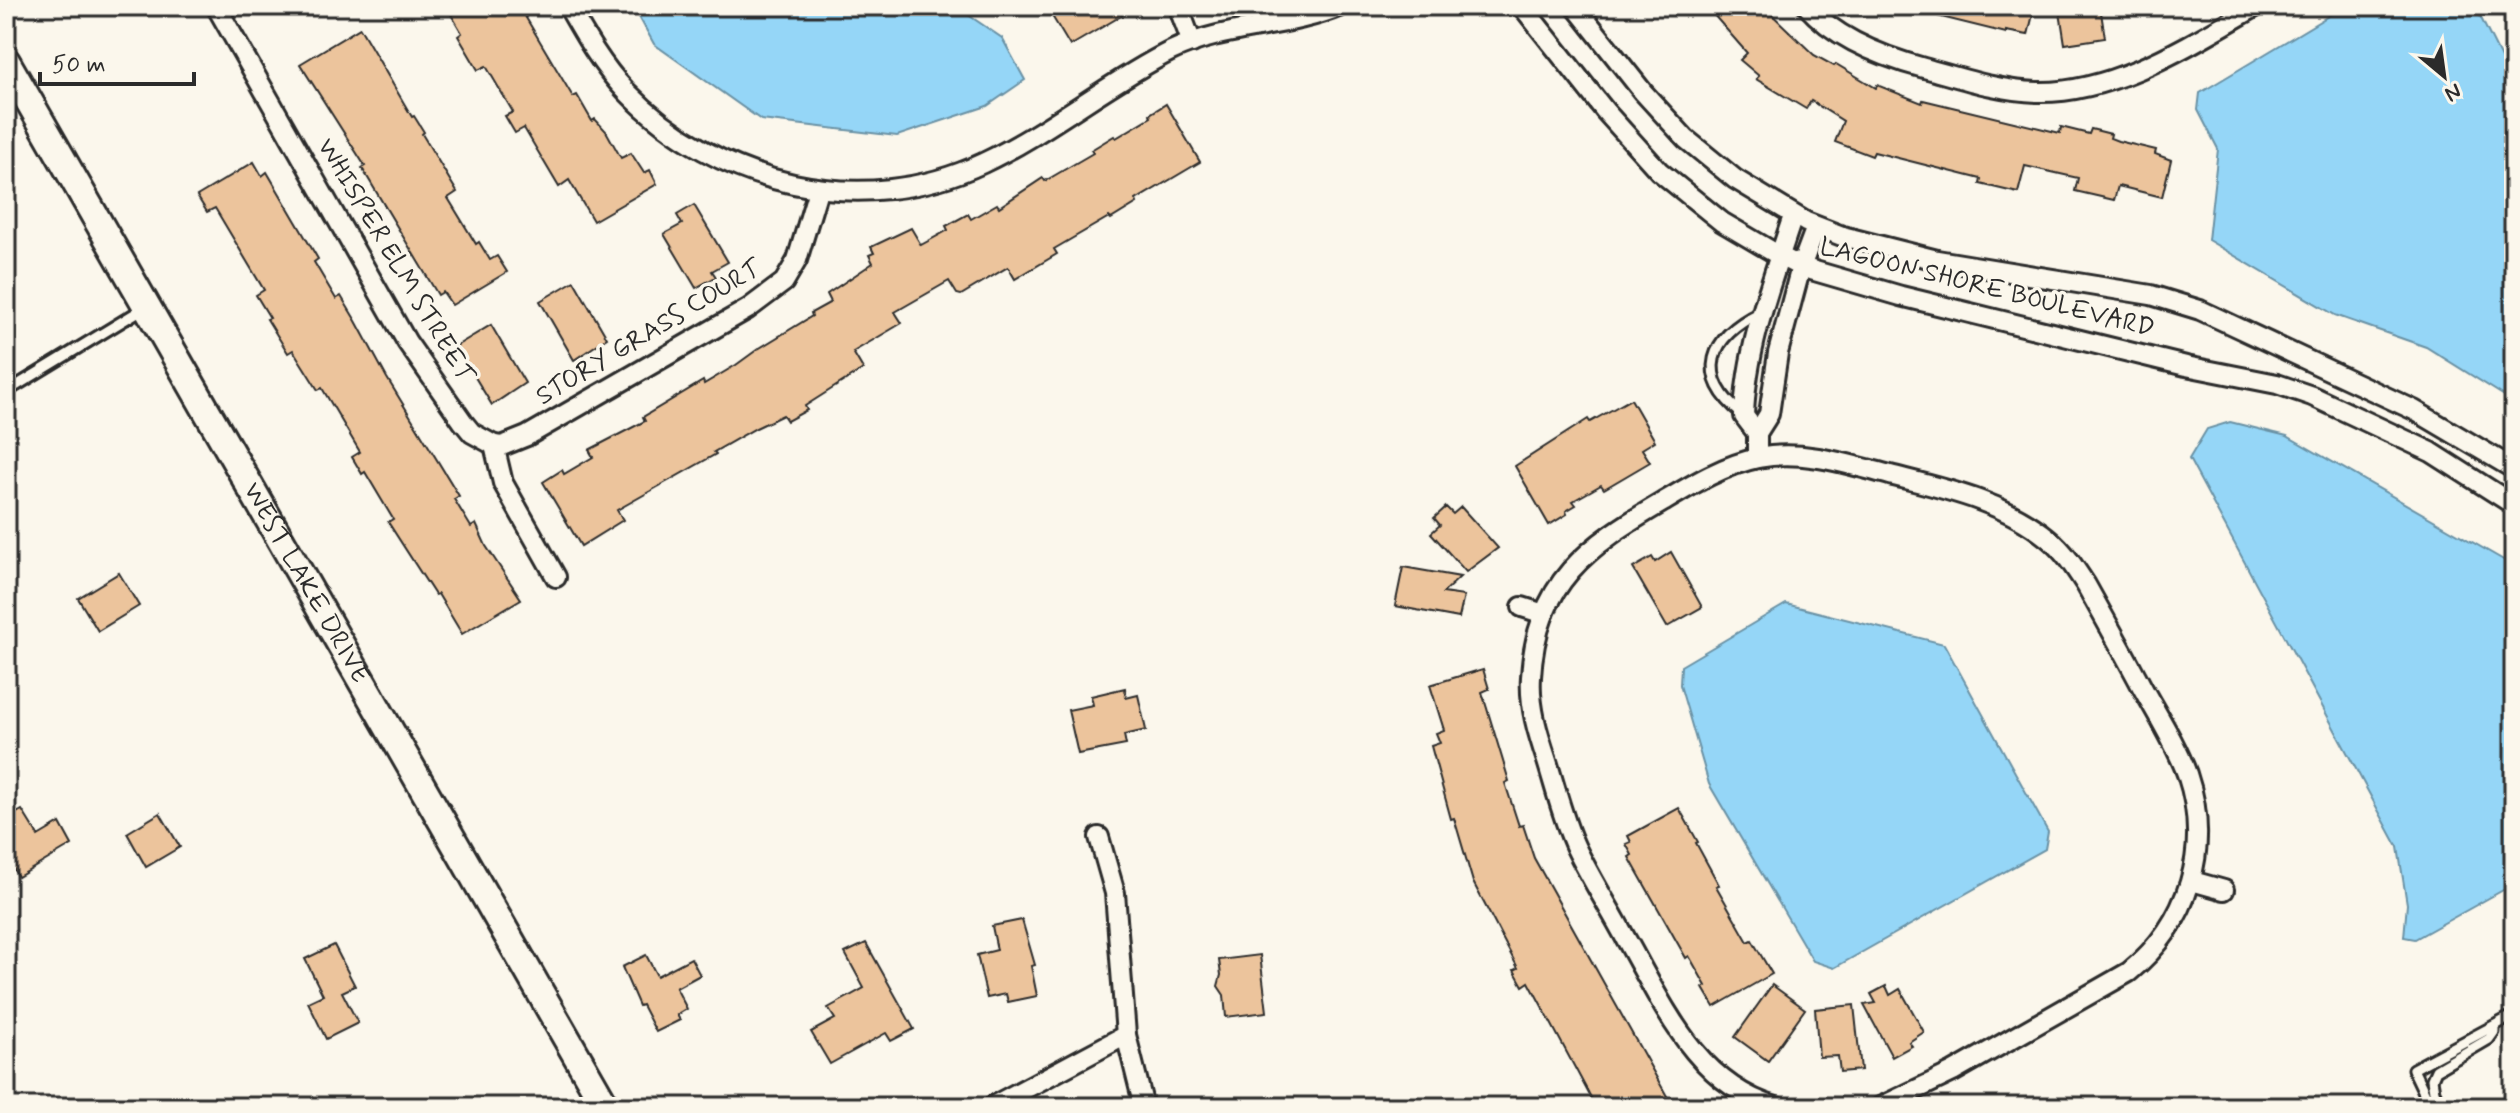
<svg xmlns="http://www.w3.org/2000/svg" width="2520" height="1113" font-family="Mynerve,sans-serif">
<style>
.water{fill:#95d6f7;stroke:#6b92a5;stroke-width:2}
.building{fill:#ecc49c;stroke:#2b2b2b;stroke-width:2}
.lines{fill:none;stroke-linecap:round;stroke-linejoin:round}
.lane-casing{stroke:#2b2b2b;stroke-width:15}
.street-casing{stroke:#2b2b2b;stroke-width:24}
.secondary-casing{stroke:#2b2b2b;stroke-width:32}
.lane{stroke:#fbf7ec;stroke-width:9}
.street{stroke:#fbf7ec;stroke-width:18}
.secondary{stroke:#fbf7ec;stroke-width:26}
.labels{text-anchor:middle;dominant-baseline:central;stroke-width:7;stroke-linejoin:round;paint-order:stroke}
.street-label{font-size:26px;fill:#2b2b2b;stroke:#fbf7ec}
</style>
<rect width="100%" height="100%" fill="#fbf7ec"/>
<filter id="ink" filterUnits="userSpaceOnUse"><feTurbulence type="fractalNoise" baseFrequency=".0125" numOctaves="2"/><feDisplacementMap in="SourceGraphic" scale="16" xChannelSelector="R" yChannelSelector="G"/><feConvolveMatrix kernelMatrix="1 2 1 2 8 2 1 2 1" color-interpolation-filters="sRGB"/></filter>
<g filter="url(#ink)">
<g class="water">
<polygon points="633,6 955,6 1002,38 1025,80 987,106 897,136 761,120 654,44"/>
<polygon points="2345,6 2475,6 2506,68 2510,230 2514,239 2514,402 2426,347 2335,315 2208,240 2218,149 2198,110 2200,93"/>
<polygon points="2230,422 2287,436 2514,566 2514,884 2415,939 2404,937 2407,904 2398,847 2189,459 2207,429"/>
<polygon points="1786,604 1944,644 2048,832 2045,849 1834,968 1813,961 1709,784 1680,685 1681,666"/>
</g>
<g class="building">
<polygon points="446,6 519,6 573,97 577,95 592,121 595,119 606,131 621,158 631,153 644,173 650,170 657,184 593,221 569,180 559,187 524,128 515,133 505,116 513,112 486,66 478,70 458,36 462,33"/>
<polygon points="1046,6 1138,6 1070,46"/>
<polygon points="1706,6 1763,6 1814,55 1834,66 1836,64 1876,88 1877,85 1922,103 1923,100 2060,133 2061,127 2089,134 2091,129 2111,134 2110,138 2118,141 2156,150 2155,154 2171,160 2162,197 2118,186 2114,200 2075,191 2078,178 2025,166 2018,193 1980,184 1981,179 1874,152 1872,156 1835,142 1843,121 1811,101 1806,109 1756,79 1759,76 1740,60 1747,53"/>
<polygon points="1922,6 2035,6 2028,35 2006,31 2006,33 1921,12"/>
<polygon points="2059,6 2100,6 2105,38 2065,44"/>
<polygon points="360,28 412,117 414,116 424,132 422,134 457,192 448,198 476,244 479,242 490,260 497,256 507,272 452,305 443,292 438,295 362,168 365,166 300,64"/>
<polygon points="1166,104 1200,162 1136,200 1137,203 1111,219 1109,217 1054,249 1057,254 1015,279 1008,267 961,295 957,294 949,281 895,312 902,323 853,352 863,369 805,406 807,410 787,421 783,415 756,428 714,452 716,454 617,510 623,520 581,546 543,482 562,470 564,474 593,457 589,450 645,421 643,417 703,381 704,384 736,365 758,349 812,316 811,313 831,302 827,294 873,263 869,255 874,253 871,247 911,228 921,245 948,230 946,226 968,214 971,219 997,204 999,207 1043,178 1045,181 1093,153 1091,150 1114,136 1116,138 1151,117 1150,114"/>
<polygon points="254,162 262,176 267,172 318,259 314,262 336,299 341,296 356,321 387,378 459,496 454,499 471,527 476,524 486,546 521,599 462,634 438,594 435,595 388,522 393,519 365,472 362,474 352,457 360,452 322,388 318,390 293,350 288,353 267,319 270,318 256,295 264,290 215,208 207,212 197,196"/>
<polygon points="694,205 728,262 712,271 716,277 696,288 664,234 682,224 677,215"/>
<polygon points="574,281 607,338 574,360 540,301"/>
<polygon points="491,325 525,383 492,405 456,346"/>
<polygon points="1631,399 1655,441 1642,449 1650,462 1604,489 1601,485 1573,501 1576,505 1566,511 1567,514 1549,525 1515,466 1588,419 1590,422"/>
<polygon points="1446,507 1453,514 1461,507 1498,548 1466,572 1431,533 1440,525 1434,518"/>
<polygon points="1671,552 1702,607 1667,627 1633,568 1652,557 1655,562"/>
<polygon points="1403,567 1460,577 1443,593 1464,596 1459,618 1395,606"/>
<polygon points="119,573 139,606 98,631 78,598"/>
<polygon points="1483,669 1489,689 1482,692 1509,781 1505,783 1519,826 1523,825 1534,858 1673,1107 1596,1107 1529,982 1523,986 1514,970 1518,968 1473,882 1454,818 1451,819 1431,746 1440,743 1436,733 1444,730 1430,685"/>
<polygon points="1125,688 1126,698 1138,695 1146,730 1124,735 1126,745 1078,754 1068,710 1093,705 1091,696"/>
<polygon points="1679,808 1698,842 1696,843 1719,885 1716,886 1748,942 1752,940 1772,974 1714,1007 1703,988 1706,986 1689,956 1686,958 1629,857 1632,855 1626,844 1631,842 1628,836"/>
<polygon points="22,810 38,836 60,823 72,845 18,877 6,856 6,819"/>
<polygon points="160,813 180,847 146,867 127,833"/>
<polygon points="1022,920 1035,965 1031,966 1037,996 1008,1002 1006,994 987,998 977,955 997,950 992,926"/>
<polygon points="866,943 914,1029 891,1041 886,1033 830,1064 811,1032 835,1019 828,1008 864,988 845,953"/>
<polygon points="334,945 355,986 342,992 358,1023 326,1039 308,1002 323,995 305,959"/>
<polygon points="646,955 657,976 691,958 700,975 676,988 687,1009 677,1015 680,1020 656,1032 642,1005 639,1006 622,967"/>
<polygon points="1260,955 1267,1012 1226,1017 1224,995 1218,986 1221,975 1219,960"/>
<polygon points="1772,985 1805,1009 1768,1061 1735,1037"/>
<polygon points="1886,986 1890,995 1900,989 1924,1032 1909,1042 1912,1046 1892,1057 1864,1005 1876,1003 1871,994"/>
<polygon points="1854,1005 1861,1070 1840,1072 1838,1056 1819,1057 1815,1009"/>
</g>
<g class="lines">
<g class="lane-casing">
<g id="lane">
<polyline points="6,392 144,308"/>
<path d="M1743,415C1694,376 1709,337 1761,312"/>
<polyline points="2431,1107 2413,1069 2514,1015"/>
<polyline points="2442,1107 2434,1091 2432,1079 2436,1070 2489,1039 2494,1032 2494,1026"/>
</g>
</g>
<g class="street-casing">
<g id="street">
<polyline points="216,6 407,342 463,422 472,433 494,445 502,446 527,436 748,309 784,282 797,260 818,190"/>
<path d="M568,6C585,36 602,66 626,91C718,186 862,220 983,163C1049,132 1107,83 1171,51C1225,25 1287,29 1341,6"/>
<polyline points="1178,6 1192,43"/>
<polyline points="1522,6 1606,112 1659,171 1722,222 1780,256 1801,267 1901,296 2186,366 2277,384 2312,396 2431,452 2514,505"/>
<polyline points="1575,6 1643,92 1686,139 1735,179 1806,222 1842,236 1937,260 2151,295 2200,310 2414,410 2514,469"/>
<path d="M1807,6C1836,39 1883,57 1924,68C1961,78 1999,91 2037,92C2115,94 2192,43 2257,6"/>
<path d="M1757,433L1744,416C1746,348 1772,280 1793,216"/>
<polyline points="494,445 503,483 556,577"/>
<polyline points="1757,458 1757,433 1769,414 1778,353 1801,267 1816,227"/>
<polyline points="1522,607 1544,614"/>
<polyline points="1099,837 1115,893 1126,1035 1144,1107"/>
<polyline points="2192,881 2224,890"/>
<polyline points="991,1107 1126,1035"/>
<path d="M1776,1107C1696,1084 1664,1006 1626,939C1610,909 1591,879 1576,848C1563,820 1556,790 1547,761C1538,734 1529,706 1531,677C1536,582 1588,546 1663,502C1693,484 1724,465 1758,458C1802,449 1847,464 1890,475C1945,489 2003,501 2048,538C2064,551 2075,568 2086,585C2105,619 2124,653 2142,687C2158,716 2176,744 2187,774C2212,848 2189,923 2129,972L1953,1072L1880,1107"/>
</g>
</g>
<g class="secondary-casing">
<g id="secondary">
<path id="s1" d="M6,61L606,1107"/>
</g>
</g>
<use href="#lane" class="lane"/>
<use href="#street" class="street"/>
<use href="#secondary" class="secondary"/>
</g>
</g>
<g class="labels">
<g class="street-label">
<text transform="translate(395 261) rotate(59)">WHISPER ELM STREET</text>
<text transform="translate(1987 288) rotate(14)">LAGOON SHORE BOULEVARD</text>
<text transform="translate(649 333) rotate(-31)">STORY GRASS COURT</text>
<text stroke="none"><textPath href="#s1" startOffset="602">WEST LAKE DRIVE</textPath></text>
</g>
</g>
<rect width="2520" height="1113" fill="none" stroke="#fbf7ec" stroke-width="32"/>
<rect x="16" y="16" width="2488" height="1081" fill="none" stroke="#2b2b2b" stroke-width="3" filter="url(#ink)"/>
<g transform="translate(2444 76) rotate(151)" stroke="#fbf7ec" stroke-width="6" paint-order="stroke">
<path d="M0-6L14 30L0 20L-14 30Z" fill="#2b2b2b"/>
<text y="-12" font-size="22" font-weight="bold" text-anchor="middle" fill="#2b2b2b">N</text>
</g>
<path d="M40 72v12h154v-12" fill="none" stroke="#2b2b2b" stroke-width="4"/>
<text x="52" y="72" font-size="24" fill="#2b2b2b" stroke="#fbf7ec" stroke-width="6" paint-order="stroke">50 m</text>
</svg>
